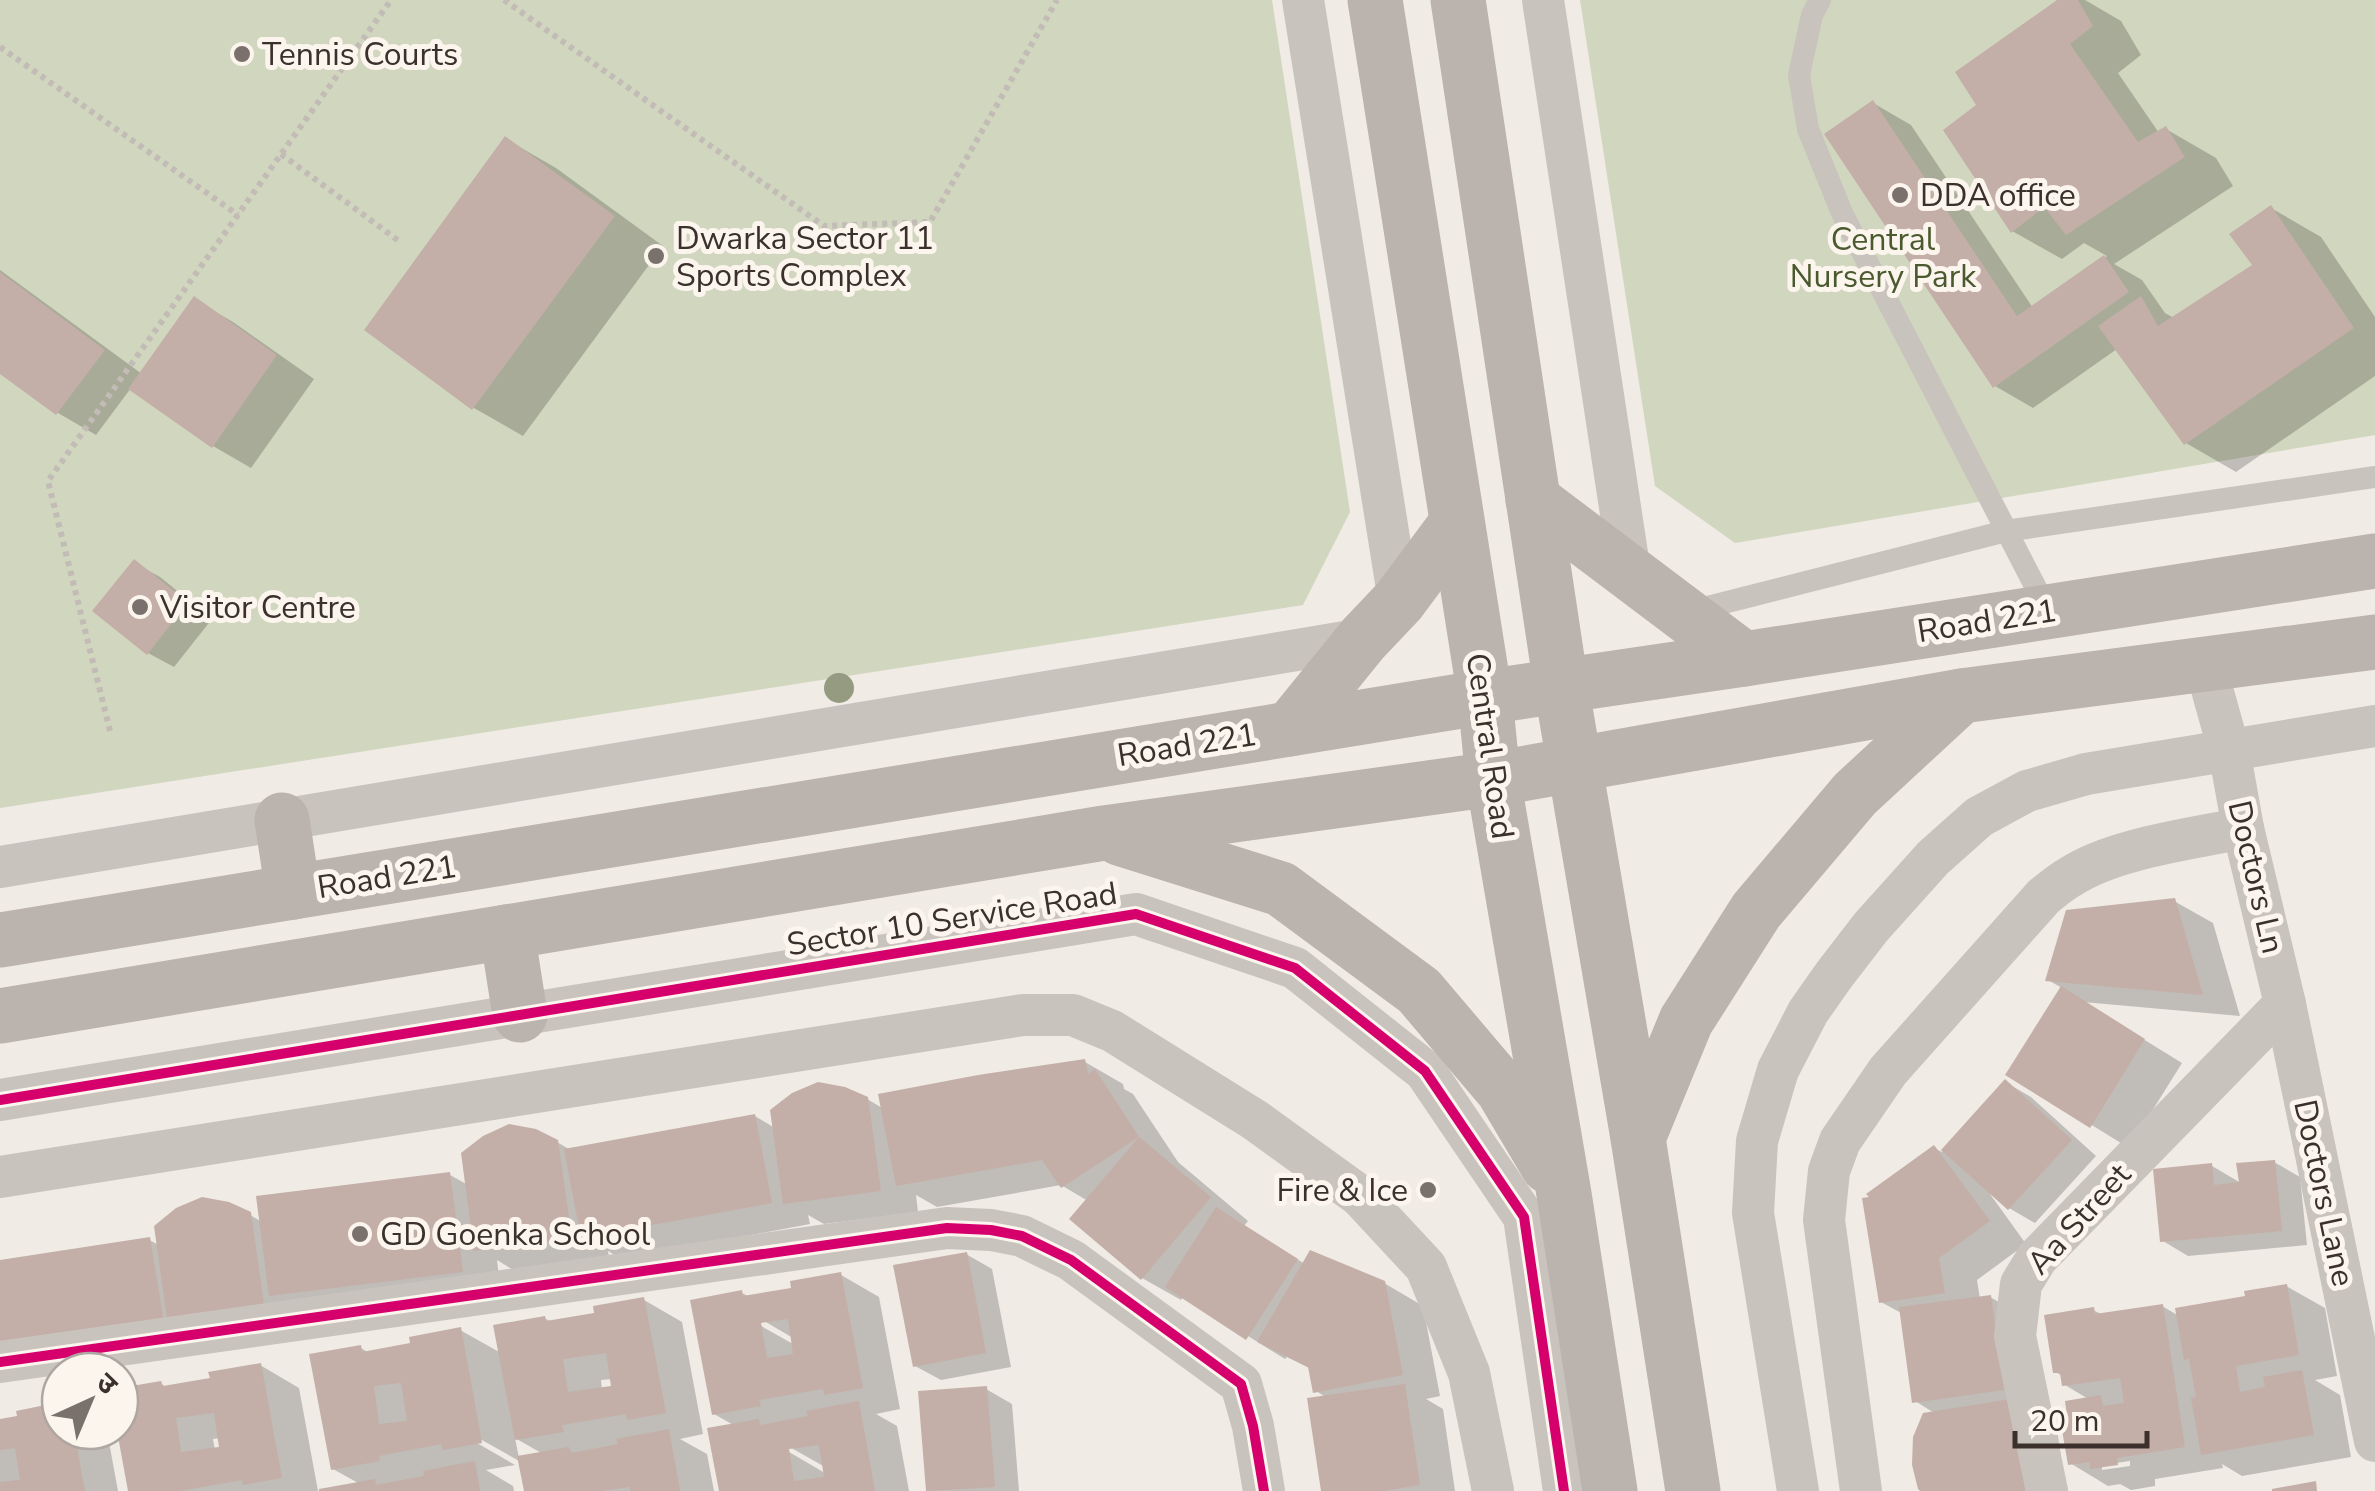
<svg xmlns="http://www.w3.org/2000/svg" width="2375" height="1491" font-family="'Nunito Sans','Noto Sans Devanagari',sans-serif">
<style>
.green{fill:#d1d6bf}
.shadow{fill:#0003;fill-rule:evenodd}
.building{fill:#c3afa7;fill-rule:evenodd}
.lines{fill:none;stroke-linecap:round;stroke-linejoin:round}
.path{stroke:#c2bbb6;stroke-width:6;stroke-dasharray:5 5;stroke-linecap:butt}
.lane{stroke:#c9c3be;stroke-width:22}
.street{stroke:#c9c3be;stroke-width:42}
.secondary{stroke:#bab3ae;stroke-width:55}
.cycleway-casing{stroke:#fbf5ee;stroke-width:16}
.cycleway{stroke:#d6006c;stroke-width:10}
.tree{fill:#959b80}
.poi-dot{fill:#7a716c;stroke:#fbf5ee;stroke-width:4}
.labels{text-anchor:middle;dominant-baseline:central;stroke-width:10;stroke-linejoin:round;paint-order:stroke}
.poi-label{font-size:32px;fill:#3b302b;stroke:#fbf5ee;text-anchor:start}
.park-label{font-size:32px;fill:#4a5a2e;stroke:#fbf5ee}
.street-label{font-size:32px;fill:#3b302b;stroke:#fbf5ee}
</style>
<rect width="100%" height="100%" fill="#f0ebe5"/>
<g class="green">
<polygon points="0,0 1272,0 1350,512 1303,605 0,808"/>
<polygon points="1580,0 2375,0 2375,435 1735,543 1655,486"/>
</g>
<g class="shadow">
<polygon points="2061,0 2085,0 2121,21 2141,55 2118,73 2159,133 2166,129 2216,158 2233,186 2114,264 2142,280 2165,313 2174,318 2256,265 2271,208 2321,237 2375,317 2375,376 2236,472 2186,443 2117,349 2033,408 1995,386 1873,103 1911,125 2033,308 2107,256 2084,243 2062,259 2012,231 1980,105"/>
<polygon points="506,139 556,168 663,246 523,436 474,408 367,329"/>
<polygon points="0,270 142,374 195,300 233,322 314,379 251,468 213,446 131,388 96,435 58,413 0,370"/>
<polygon points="134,563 160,577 212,619 174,667 148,653"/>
<polygon points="2174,901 2213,923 2240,1016 2083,1002 2182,1063 2129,1148 2009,1074 2062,988 2048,980"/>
<polygon points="1085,1062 1123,1084 1124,1089 1133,1094 1178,1162 1248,1221 1244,1226 1305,1264 1384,1283 1423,1306 1440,1396 1426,1399 1443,1409 1455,1491 1323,1491 1327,1398 1316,1391 1311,1369 1287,1357 1285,1359 1184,1296 1181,1300 1142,1278 1088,1201 1061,1185 937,1207 916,1195 918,1212 824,1224 808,1215 810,1224 622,1259 608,1251 609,1259 515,1271 497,1260 501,1293 207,1339 0,1263 149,1240 159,1245 250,1215 262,1222 450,1175 468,1185 557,1142 572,1151 755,1116 775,1128 867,1099 884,1109"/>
<polygon points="2005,1082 2031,1097 2096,1156 2035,1223 2009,1208 1991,1192 1990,1194 2026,1244 1977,1280 1980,1299 1990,1297 2029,1319 2036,1412 2056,1423 2066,1491 1924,1491 1936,1414 1915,1401 1903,1314 1881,1302 1934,1148 1942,1152"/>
<polygon points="2274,1162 2300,1177 2307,1245 2188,1256 2163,1241 2212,1166 2241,1183"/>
<polygon points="966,1254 992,1269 1011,1367 941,1380 915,1366"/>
<path d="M841,1275L879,1297L900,1409L876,1414L897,1426L909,1491H721L735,1426L714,1414L742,1293L750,1297L794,1290ZM752,1314L793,1338V1344L749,1319ZM779,1441L825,1467V1473L777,1445Z"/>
<path d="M2286,1286L2325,1308L2337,1376L2315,1380L2340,1395L2351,1457L2242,1476L2222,1464L2223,1468L2155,1479V1486L2131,1490L2120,1484L2108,1486L2070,1463L2071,1425L2090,1400L2065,1385L2063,1376L2055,1372L2093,1310L2103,1315L2162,1306L2179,1316ZM2130,1461V1466L2102,1470V1465Z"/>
<path d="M644,1300L682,1322L703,1434L680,1439L707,1454L714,1491H526L521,1462L473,1435L470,1439L515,1465L486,1470L513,1486L514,1491H326L360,1484L333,1469L361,1348L369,1353L413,1344L460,1330L501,1353L544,1318L552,1322L597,1315ZM612,1379L614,1388L602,1390L601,1380ZM515,1438L543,1454L519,1458Z"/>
<path d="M260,1365L299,1388L318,1491H131L120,1431V1391L161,1384L168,1388L213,1380ZM221,1438L222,1449L215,1450L213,1439Z"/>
<polygon points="986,1389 1012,1404 1019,1491 929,1491 920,1393"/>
<polygon points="60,1405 60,1431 107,1431 118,1491 0,1491 0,1422"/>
</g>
<g class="building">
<polygon points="2057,0 2078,0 2093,26 2070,44 2138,142 2166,126 2185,157 2066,235 2044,207 2011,233 1943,130 1976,105 1955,72"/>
<polygon points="1873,100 2017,316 2104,255 2129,292 1993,388 1824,134"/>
<polygon points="505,136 615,216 472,410 364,330"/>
<polygon points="2271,205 2354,328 2184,445 2098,326 2141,296 2158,326 2252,265 2229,234"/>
<polygon points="0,272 105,350 56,415 0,374"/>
<polygon points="194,296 277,355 212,448 128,389"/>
<polygon points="134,559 188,602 147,655 92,611"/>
<polygon points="2175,898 2203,995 2045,981 2066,910"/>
<polygon points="2061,986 2145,1039 2090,1128 2005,1075"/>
<polygon points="1085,1059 1088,1074 1095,1069 1139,1137 1061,1188 1042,1160 896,1186 878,1094 978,1075"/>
<polygon points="2005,1079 2072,1140 2008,1210 1941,1150"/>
<polygon points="818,1082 845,1087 868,1097 881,1191 783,1204 770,1110 792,1093"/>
<polygon points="755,1114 772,1203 581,1238 564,1149"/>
<polygon points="509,1124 536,1129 558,1140 572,1238 474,1251 461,1153 483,1136"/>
<polygon points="1139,1137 1211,1197 1141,1280 1069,1219"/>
<polygon points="1934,1145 1990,1221 1939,1258 1945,1293 1879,1303 1862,1198 1869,1197 1866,1194"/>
<polygon points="2275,1160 2282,1231 2160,1242 2153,1169 2212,1163 2214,1185 2239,1182 2236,1163"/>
<polygon points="450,1172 463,1272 269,1296 256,1196"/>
<polygon points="202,1197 229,1202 251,1212 264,1305 167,1319 154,1226 176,1208"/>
<polygon points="1216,1207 1298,1259 1246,1340 1165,1287"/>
<polygon points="150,1237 164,1322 0,1348 0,1260"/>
<polygon points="1310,1250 1385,1281 1403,1375 1313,1393 1308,1367 1257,1342"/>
<polygon points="967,1252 986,1353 913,1367 893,1265"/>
<path d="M841,1272L863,1388L824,1395L823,1389L759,1400L761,1406L712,1415L690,1300L742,1290L743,1296L791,1288L790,1281ZM788,1319L793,1354L767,1358L761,1323Z"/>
<polygon points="2287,1284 2299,1355 2236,1366 2240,1392 2265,1387 2263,1377 2302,1370 2314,1435 2201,1455 2191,1398 2196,1397 2189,1359 2184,1360 2175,1308 2245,1296 2244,1291"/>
<polygon points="1991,1295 2004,1390 1912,1403 1899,1307"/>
<path d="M644,1297L666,1413L627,1420L626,1414L562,1425L564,1432L515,1440L493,1325L545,1316L546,1321L594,1313L593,1306ZM606,1353L611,1386L568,1392L563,1359Z"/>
<polygon points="2163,1304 2185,1447 2117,1458 2118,1465 2090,1469 2090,1462 2068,1465 2061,1424 2068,1423 2065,1401 2101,1395 2103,1406 2124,1403 2120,1378 2062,1386 2060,1373 2053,1373 2044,1315 2094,1307 2095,1314"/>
<path d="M461,1327L482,1443L443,1450L441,1444L379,1456L380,1461L331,1470L309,1354L361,1345L362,1352L410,1343L409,1337ZM401,1383L407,1421L379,1424L374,1386Z"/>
<path d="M261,1363L282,1478L243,1485L242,1480L179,1491H128L117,1431H120V1388L161,1381L163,1386L210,1378L208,1372ZM214,1413L219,1447L181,1452L176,1418Z"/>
<polygon points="1405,1384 1420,1485 1383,1491 1321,1491 1307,1398"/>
<polygon points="987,1386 995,1487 926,1491 918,1391"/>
<polygon points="2018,1398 2032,1491 1920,1491 1918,1489 1912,1465 1913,1437 1923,1413"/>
<path d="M859,1401L875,1491H719L707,1428L759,1419L760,1425L808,1416L806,1411ZM819,1445L824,1477L794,1481L789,1449Z"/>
<polygon points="60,1402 60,1431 74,1431 85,1491 0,1491 0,1482 20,1480 15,1448 0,1450 0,1419 17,1416 16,1411"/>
<polygon points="669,1429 680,1491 630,1491 630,1487 601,1491 524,1491 517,1456 569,1447 571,1453 618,1444 616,1439"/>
<polygon points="475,1461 480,1491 319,1491 319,1489 375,1479 376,1485 424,1476 423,1471"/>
<polygon points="2316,1481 2317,1491 2272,1491 2272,1489"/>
</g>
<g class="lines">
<g class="path">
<polyline points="504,0 824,226 930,222 1057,0"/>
<polyline points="0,47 238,215"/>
<polyline points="281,154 399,241"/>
<polyline points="110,731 48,481 391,0"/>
</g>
<g class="lane">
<polyline points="1820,0 1812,15 1799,75 1808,129 1842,213 2048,611"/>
<polyline points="1688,612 2006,531 2375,477"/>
</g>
<g class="street">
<polyline points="1303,0 1399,601"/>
<polyline points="1543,0 1630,573"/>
<polyline points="2205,664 2229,750 2243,828 2285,1004 2375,1441"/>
<polyline points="0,867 1363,639"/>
<polyline points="0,1100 1136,914 1295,968 1425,1071 1524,1217 1564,1491"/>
<polyline points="0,1177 1023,1015 1073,1015 1112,1031 1255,1120 1360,1196 1426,1267 1469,1373 1493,1491"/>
<polyline points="0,1362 947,1228 991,1230 1022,1236 1071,1260 1241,1384 1253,1426 1264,1491"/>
<polyline points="1798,1491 1753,1213 1757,1141 1778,1070 1808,1012 1834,975 1871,927 1933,858 1979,817 2027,791 2086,774 2375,726"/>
<path d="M1861,1491L1824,1220L1829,1171L1840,1141L1888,1071L2044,896C2053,889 2061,882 2070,877C2114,848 2192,839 2243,828"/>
<polyline points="2047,1491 2015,1336 2021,1284 2037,1258 2285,1004"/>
</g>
<g class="secondary">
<polyline points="1375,0 1485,697 1493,779 1564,1194 1610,1491"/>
<polyline points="1458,0 1561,685 1638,1138 1693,1491"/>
<polyline points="1533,500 1744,659"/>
<polyline points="1290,729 1363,639 1399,601 1457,523"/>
<polyline points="282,820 293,892"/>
<polyline points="1119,838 1281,889 1419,991 1503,1090 1548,1166"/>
<polyline points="507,932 520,1015"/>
<polyline points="0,940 1485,697 1744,659 2375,561"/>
<polyline points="0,1016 1104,833 1493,779 1961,696 2375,642"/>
<polyline points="1638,1138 1686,1021 1756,911 1855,794 1961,696"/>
</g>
<g class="cycleway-casing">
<g id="cycleway">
<polyline points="0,1100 1136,914 1295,968 1425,1071 1524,1217 1564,1491"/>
<polyline points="0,1362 947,1228 991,1230 1022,1236 1071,1260 1241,1384 1253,1426 1264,1491"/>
</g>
</g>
<use href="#cycleway" class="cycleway"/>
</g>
<circle class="tree" cx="839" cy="688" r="15"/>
<g class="poi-dot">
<circle cx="242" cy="54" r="10"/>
<circle cx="1900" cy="195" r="10"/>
<circle cx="656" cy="256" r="10"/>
<circle cx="140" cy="607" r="10"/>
<circle cx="1428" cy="1190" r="10"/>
<circle cx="360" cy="1234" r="10"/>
</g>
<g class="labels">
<g class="poi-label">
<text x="262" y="54">Tennis Courts</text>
<text x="1920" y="195">DDA office</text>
<text x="676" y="238">Dwarka Sector 11<tspan x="676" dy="37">Sports Complex</tspan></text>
<text x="160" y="607">Visitor Centre</text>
<text x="1408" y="1190" text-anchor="end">Fire &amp; Ice</text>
<text x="380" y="1234">GD Goenka School</text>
</g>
<g class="park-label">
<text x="1883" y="239">Central<tspan x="1883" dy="37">Nursery Park</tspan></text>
</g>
<g class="street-label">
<text transform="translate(1987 621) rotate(-9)">Road 221</text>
<text transform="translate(1187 745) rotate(-9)">Road 221</text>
<text transform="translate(1490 746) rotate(82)">Central Road</text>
<text transform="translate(387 877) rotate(-9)">Road 221</text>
<text transform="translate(2256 877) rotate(77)">Doctors Ln</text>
<text transform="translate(952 919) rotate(-9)">Sector 10 Service Road</text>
<text transform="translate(2324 1193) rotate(78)">Doctors Lane</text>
<text transform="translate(2079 1219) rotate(-48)">Aa Street</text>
</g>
</g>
<g transform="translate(90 1401) rotate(44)"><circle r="48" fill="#fbf5ee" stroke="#aea6a0" stroke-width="2.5"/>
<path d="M0-8L18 38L0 25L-18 38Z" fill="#7a716c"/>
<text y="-15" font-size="28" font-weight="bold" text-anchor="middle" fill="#3b302b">उ</text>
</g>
<path d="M2015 1431v15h132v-15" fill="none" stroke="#3b302b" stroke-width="5"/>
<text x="2030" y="1431" font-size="30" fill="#3b302b" stroke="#fbf5ee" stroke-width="8" paint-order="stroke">20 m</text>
</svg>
